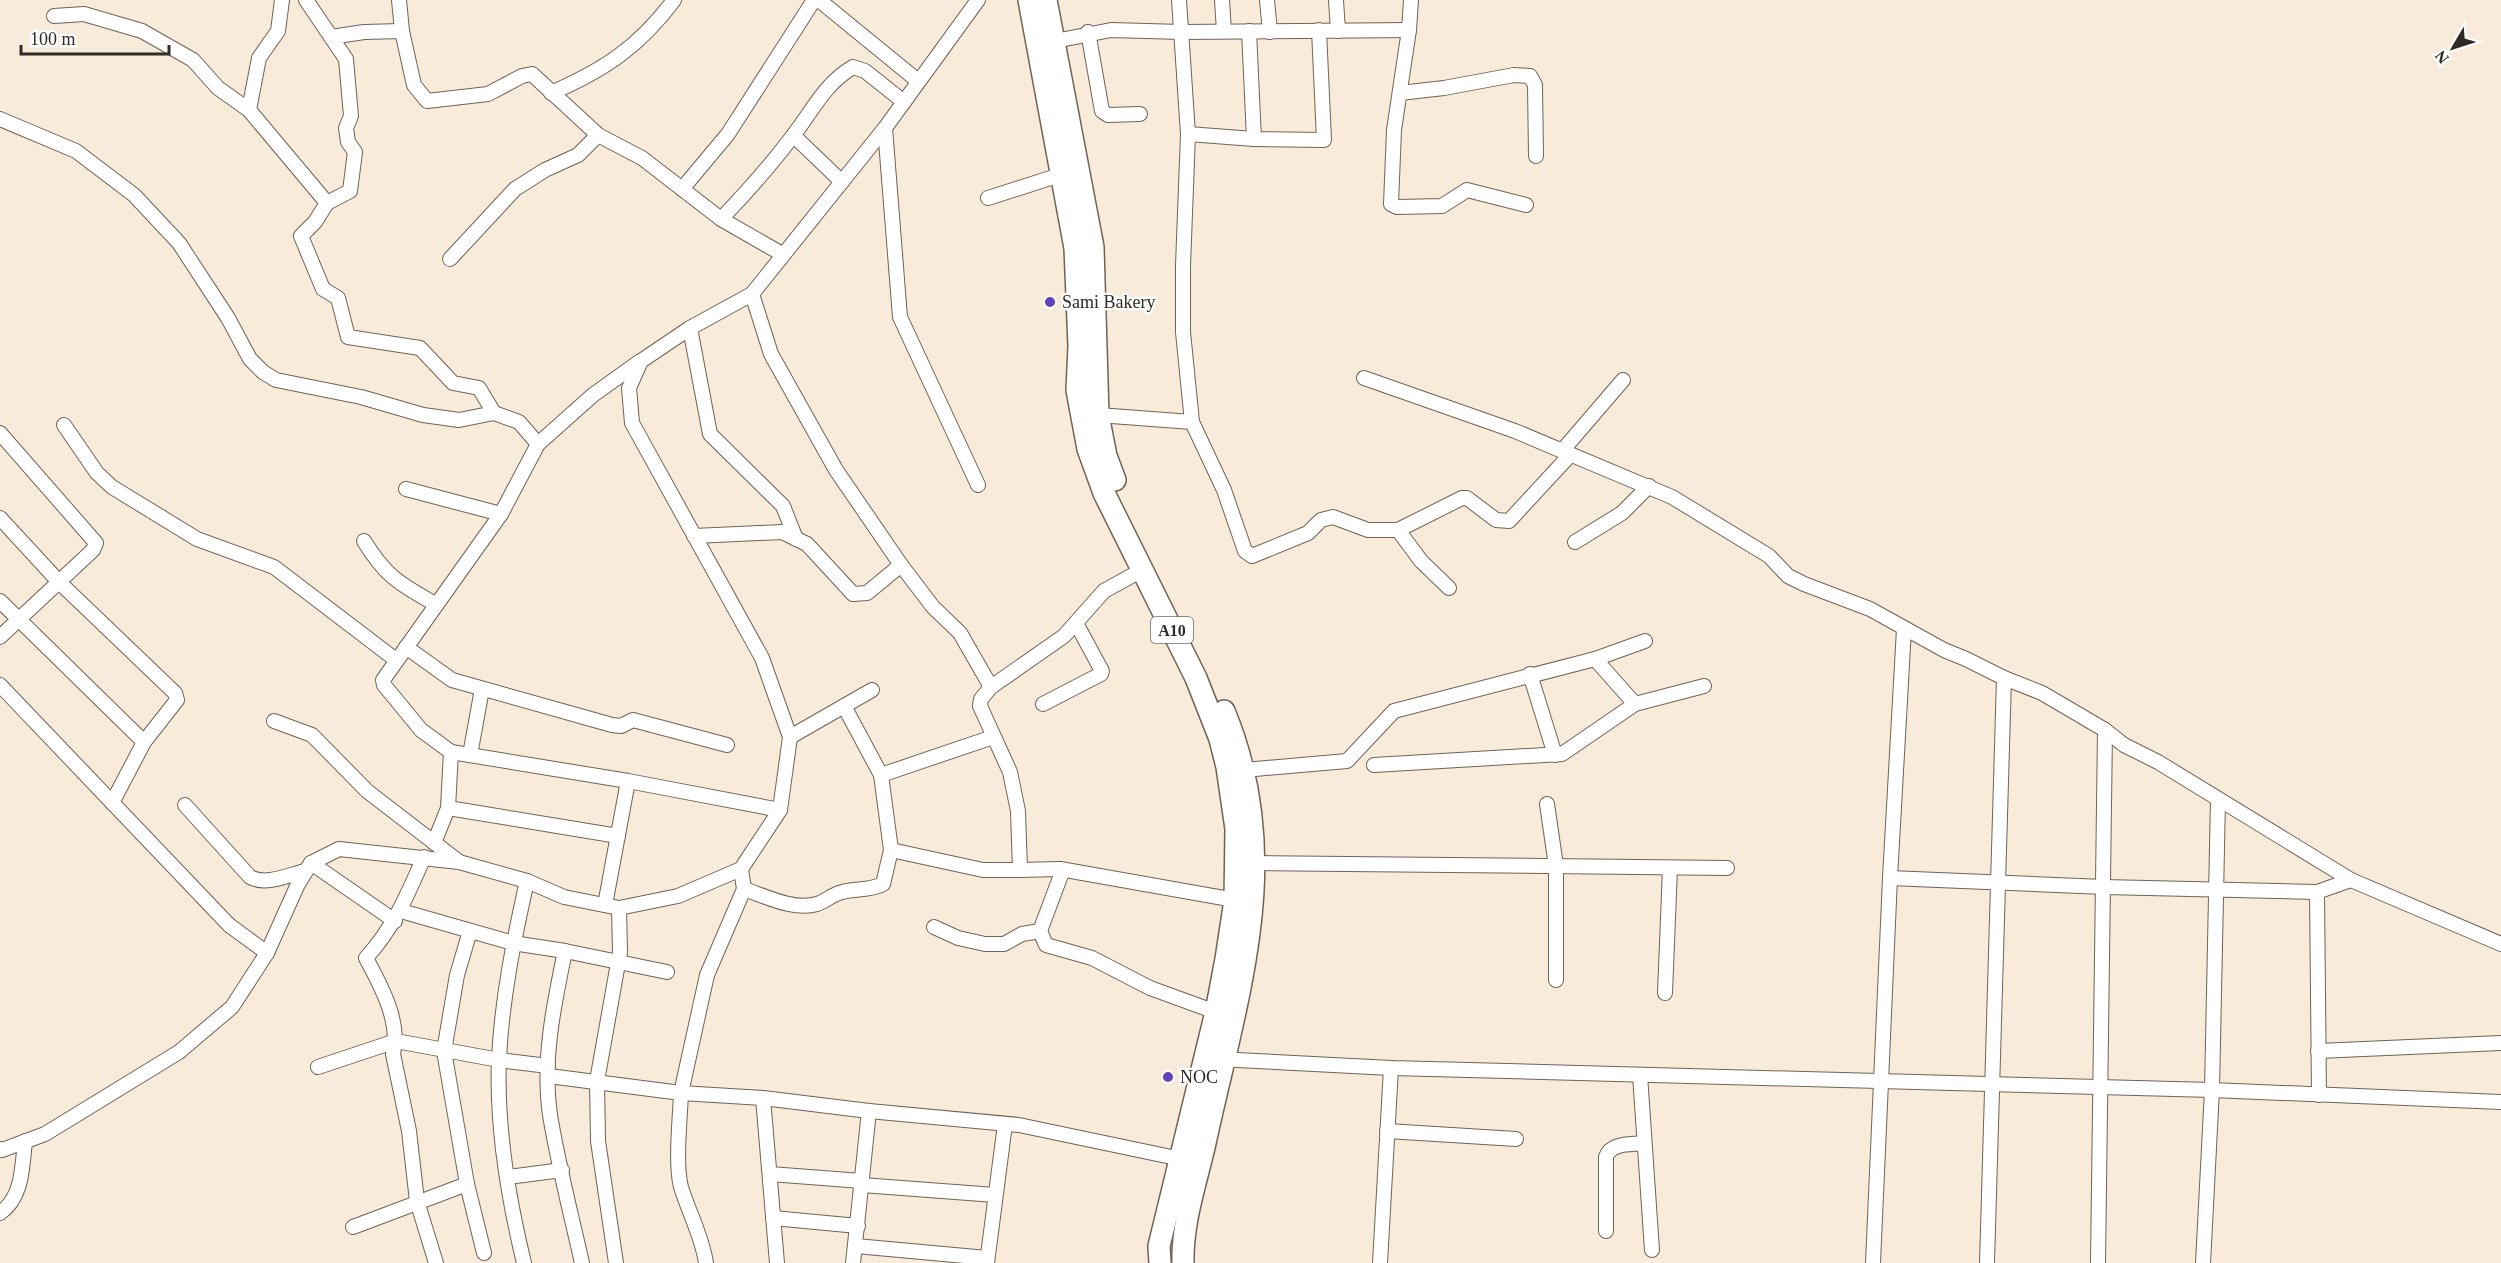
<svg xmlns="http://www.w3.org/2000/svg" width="2501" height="1263" font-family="Georgia,serif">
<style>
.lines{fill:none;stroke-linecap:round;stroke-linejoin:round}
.minor-casing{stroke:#706355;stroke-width:16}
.highway-casing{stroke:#706355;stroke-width:24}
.minor{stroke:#fff;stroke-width:14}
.highway{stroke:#fff;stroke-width:21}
.poi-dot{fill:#6440b9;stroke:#fff;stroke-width:2}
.labels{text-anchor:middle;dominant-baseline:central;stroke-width:4.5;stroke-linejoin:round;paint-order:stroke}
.shield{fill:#fff;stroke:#6d6a65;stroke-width:1.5}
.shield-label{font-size:16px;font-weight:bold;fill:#2f2a23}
.poi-label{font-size:18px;fill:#2f2a23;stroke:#fff;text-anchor:start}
</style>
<rect width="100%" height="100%" fill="#f9ebda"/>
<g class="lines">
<g class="minor-casing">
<g id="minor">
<polyline points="282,0 278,31 259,58 249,110 327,203 315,222 301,236 323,289 338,298 348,337 420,348 453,383 479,388 494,413"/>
<polyline points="306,0 346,59 351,116 346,128 348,142 355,152 350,191 327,203"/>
<polyline points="399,0 402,31 414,85 427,101 488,94 522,76 532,74 598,135 642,158 721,219 782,254"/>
<polyline points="819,0 918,81"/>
<polyline points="1179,0 1188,134 1183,266 1183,332 1192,422 1224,490 1245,551 1252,556 1308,533 1321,520 1333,517 1368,530 1398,530 1462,498 1467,498 1496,520 1509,521 1570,455"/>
<polyline points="1222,0 1224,31"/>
<polyline points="1267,0 1270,32"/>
<polyline points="1336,0 1338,31"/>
<polyline points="1411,0 1409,30 1394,130 1391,204 1397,207 1442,206 1467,190 1526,205"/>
<polyline points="54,16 84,14 142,31 193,60 218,88 249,110"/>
<polyline points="1249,31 1254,139"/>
<polyline points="1088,32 1102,111 1108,115 1140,114"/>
<polyline points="331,37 364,32 402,31"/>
<polyline points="1055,41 1111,30 1182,32 1409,30"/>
<path d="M551,93C604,70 639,47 674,0"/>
<polyline points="1400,93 1444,88 1514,75 1530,76 1535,85 1536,156"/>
<polyline points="0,119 76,151 134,195 179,243 228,318 250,359 263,372 276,380 361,397 423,415 459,420 494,413 519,422 538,444"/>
<polyline points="885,128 900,317 978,485"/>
<polyline points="1188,134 1254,139 1324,140 1319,30"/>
<polyline points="794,136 842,182"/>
<polyline points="682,189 728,134 814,0"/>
<polyline points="988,198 1063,174"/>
<path d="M721,219C746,193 770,166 792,137C812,112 824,84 853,67L865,71L904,102"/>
<polyline points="450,259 515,189 545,170 578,155 598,135"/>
<polyline points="690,328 710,434 783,506 796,539"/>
<polyline points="1364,378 1515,431 1672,497 1769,556 1788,576 1804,584 1870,609 1944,650 1966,659 2004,678 2042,693 2105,730 2124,745 2158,762 2351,880 2501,944"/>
<polyline points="1098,415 1192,422"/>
<polyline points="64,425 97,473 112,487 197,539 274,567 396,660"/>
<polyline points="0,433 96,543 93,550 0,637"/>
<polyline points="1562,451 1623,380"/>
<polyline points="406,489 501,514"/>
<polyline points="0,518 59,582 175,693 177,700 144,742 112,803"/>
<polyline points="1398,530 1421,561 1449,588"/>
<polyline points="694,536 782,532 807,544 853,594 867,593 901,565 836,470 771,354 752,294"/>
<path d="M364,541C386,577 400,584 435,604"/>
<polyline points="1575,542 1622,513 1649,486"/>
<polyline points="901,565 933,607 960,633 991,687 981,699 980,706 1010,772 1018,811 1020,870 1060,869 1235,900"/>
<polyline points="0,601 144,742"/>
<polyline points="406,647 452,680 612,725 621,726 633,720 727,745"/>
<polyline points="1595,659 1635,704"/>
<polyline points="1530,674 1555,755"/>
<polyline points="0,685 229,925 267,953"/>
<polyline points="991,687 1064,636 1104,591 1142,570"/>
<polyline points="1043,704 1101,674 1102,671 1076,623"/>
<polyline points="274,721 312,735 367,791 458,861"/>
<polyline points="790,737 872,690"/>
<polyline points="451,752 628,781 780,810"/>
<polyline points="470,755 482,689"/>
<polyline points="1374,765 1562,754 1635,704 1704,686"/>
<polyline points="1244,770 1347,761 1394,711 1595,659 1645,641"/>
<polyline points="881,775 993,737"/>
<polyline points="1547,804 1556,866 1556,980"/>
<path d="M185,805L250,877C266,886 288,875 305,871"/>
<polyline points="448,808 618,836"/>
<polyline points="434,843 448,808 451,752 421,730 384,685 383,680 501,514 538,444 593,395 639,362"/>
<polyline points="891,850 983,870 1020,870"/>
<path d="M424,857C407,896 394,927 366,958C381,986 401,1022 393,1054L409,1131L417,1201L436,1263"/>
<polyline points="311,863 395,921"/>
<polyline points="1255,863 1727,868"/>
<polyline points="741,869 744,889 707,975 681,1093 763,1098 869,1111 1019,1125 1181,1159"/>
<polyline points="1060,869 1061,875 1040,931 1046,945 1092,958 1150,988 1216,1012"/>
<polyline points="1890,878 2104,887 2317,892 2351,880"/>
<path d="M744,889C765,896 794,911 817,904C826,901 833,894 842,892C856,888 870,891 883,884L891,850L881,775L844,706"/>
<polyline points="2317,892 2319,1095"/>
<polyline points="605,905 628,781"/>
<polyline points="401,911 513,943 565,951 667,972"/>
<polyline points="934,927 958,938 985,944 1004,944 1022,934 1040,931"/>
<polyline points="470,931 457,975 444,1051 467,1184 484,1253"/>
<path d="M565,951C554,1004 542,1060 550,1115C558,1164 571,1214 582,1263"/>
<polyline points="1665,993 1670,868"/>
<polyline points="2318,1051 2501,1043"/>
<polyline points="1217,1059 1391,1068 2212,1090 2501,1102"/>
<polyline points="318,1067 396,1041 499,1060 548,1066"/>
<polyline points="1640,1075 1652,1250"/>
<path d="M549,1076L681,1093C680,1119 675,1164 681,1187C689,1213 702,1236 706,1263"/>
<polyline points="763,1098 777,1263"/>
<polyline points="1387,1131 1516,1139"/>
<polyline points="0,1149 2,1150 45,1134 179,1052 232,1007 267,953 298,884 311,863 339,849 459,862 527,881 564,897 619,908 678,896 741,869 780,810 790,737 762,658 632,423 629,388 641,361 690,328 752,294 885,128 978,0"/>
<polyline points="770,1174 862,1181"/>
<polyline points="508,1177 562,1170"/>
<polyline points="862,1185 995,1195"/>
<path d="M0,1213C23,1197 22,1167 25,1141"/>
<polyline points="773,1218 858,1226"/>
<polyline points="353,1227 467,1184"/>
<path d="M1606,1231V1157C1611,1142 1631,1145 1644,1143"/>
<polyline points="856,1246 987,1258"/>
<path d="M524,1263C508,1197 496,1126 499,1058C502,998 514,939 527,881"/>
<polyline points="616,1263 598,1141 597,1081 620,952 619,908"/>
<polyline points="853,1263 869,1111"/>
<polyline points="987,1263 1005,1124"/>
<polyline points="1380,1263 1391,1068"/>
<polyline points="1873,1263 1890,878 1904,629"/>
<polyline points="1987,1263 2004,678"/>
<polyline points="2098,1263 2105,730"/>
<polyline points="2203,1263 2212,1090 2218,799"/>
</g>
</g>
<g class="highway-casing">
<g id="highway">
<polyline points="1029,0 1075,248 1079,346 1077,390 1088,449 1104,493 1196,678 1220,739 1227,767 1236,829 1235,900 1226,959 1216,1012 1159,1246 1160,1263"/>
<polyline points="1046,0 1093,247 1098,415 1106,456 1115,480"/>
<path d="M1183,1263C1182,1222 1196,1183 1205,1143C1237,995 1286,860 1224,711"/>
</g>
</g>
<use href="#minor" class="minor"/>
<use href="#highway" class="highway"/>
</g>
<g class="poi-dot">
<circle cx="1050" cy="302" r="6"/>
<circle cx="1168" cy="1077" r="6"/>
</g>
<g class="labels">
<rect class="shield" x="1151" y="617" width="42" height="26" rx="4.5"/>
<g class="shield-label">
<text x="1172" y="630">A10</text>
</g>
<g class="poi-label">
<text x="1062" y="302">Sami Bakery</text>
<text x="1180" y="1077">NOC</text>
</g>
</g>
<g transform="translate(2453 48) rotate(231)" stroke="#ffffff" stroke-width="4.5" paint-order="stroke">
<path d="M0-4.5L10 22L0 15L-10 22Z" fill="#2f2a23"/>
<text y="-9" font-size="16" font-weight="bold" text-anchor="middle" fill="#2f2a23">N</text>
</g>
<path d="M21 45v9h148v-9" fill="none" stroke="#2f2a23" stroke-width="3"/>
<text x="30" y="45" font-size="18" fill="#2f2a23" stroke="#ffffff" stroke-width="4.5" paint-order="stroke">100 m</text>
</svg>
